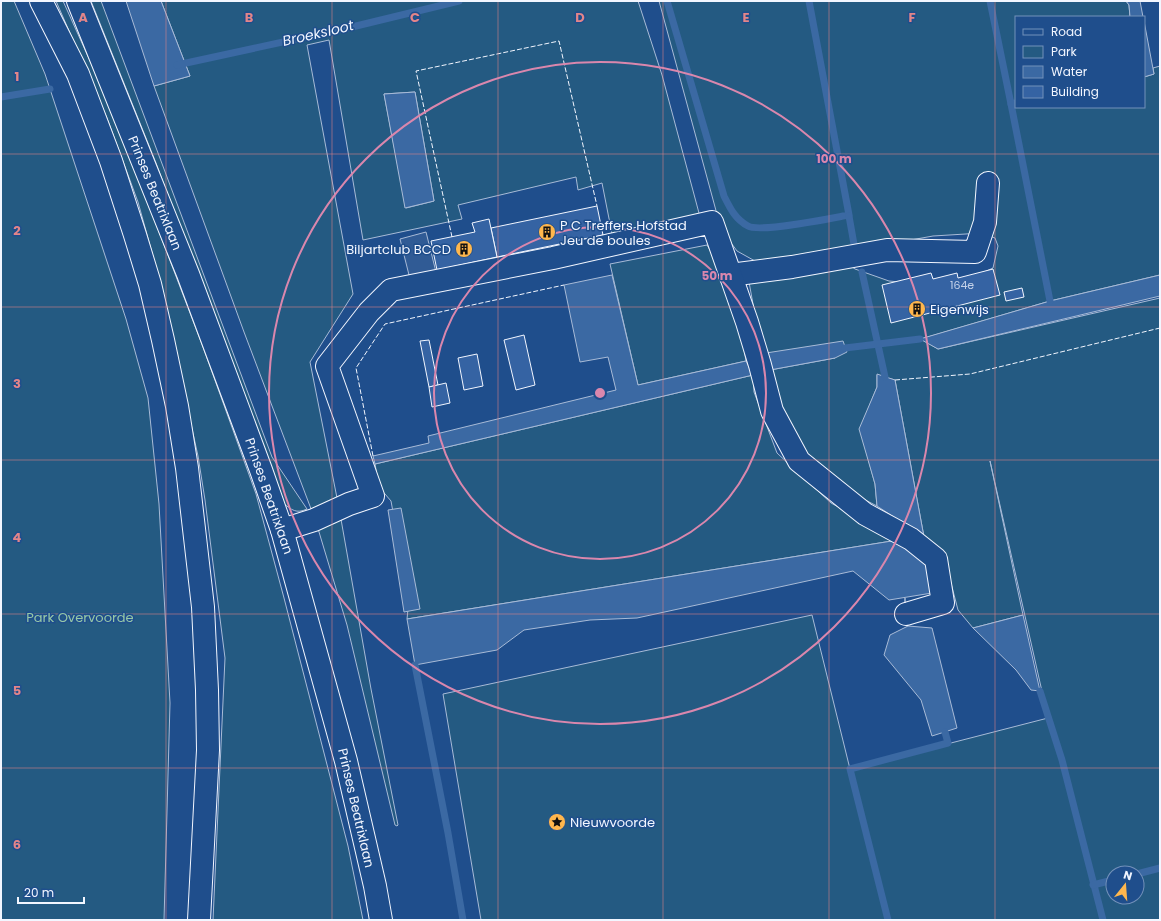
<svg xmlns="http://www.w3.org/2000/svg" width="1161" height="921" font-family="Poppins,sans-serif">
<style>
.green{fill:#245a82;stroke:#a8bbd7;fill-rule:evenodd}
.parking{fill:#305b95;stroke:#a8bbd7}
.water{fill:#3b69a3;stroke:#a8bbd7}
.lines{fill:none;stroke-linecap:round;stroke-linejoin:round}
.stream{stroke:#3b69a3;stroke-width:7}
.building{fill:#3563a3;stroke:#f2f6ff}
.minor-casing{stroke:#f2f6ff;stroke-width:24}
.major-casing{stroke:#f2f6ff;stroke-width:24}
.minor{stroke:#1f4e8c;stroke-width:22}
.major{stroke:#1f4e8c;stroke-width:22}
.fence{stroke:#f2f6ff;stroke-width:1;stroke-dasharray:5 2;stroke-linecap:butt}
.grid{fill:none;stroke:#e38589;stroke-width:1;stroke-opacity:0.55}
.ring{fill:none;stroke:#da87ad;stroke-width:2}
.labels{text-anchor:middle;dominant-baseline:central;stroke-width:3;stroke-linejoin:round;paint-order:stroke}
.number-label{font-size:11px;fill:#c3d1e8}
.street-label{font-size:13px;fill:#f2f6ff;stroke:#1f4e8c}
.poi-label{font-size:13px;fill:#f2f6ff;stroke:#1f4e8c;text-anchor:start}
.park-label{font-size:13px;fill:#97c8a6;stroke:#1f4e8c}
.water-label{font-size:14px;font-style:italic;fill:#f2f6ff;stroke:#1f4e8c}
.grid-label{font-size:13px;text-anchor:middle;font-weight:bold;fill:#e38589;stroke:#1f4e8c;stroke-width:3;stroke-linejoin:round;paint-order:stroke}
.centre{fill:#da87ad;stroke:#1f4e8c;stroke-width:2}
.ring-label{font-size:12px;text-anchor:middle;font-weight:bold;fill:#da87ad;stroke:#1f4e8c;stroke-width:3;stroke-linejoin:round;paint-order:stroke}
</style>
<rect width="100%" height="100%" fill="#1f4e8c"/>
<g class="green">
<polygon points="1,1 14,1 45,74 126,319 148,398 159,504 170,703 164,920 1,920"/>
<polygon points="56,1 63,1 114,114 203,347 256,494 284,598 348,846 363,920 213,920 225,658 205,500 198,456 159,278 138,202 107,118"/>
<path d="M91,1H101L272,457L307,509C296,514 292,510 283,503L156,163Z"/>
<path d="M161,1H638L662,75L703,228L614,244L602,183L578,190L576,177L458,205L462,219L363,240L329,40L307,45L353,294L310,362L339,508L371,689L398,825L397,826L395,825L347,625L316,522L244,332L154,86L190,76ZM415,92L434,201L406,208L384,94Z"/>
<path d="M659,1H1126L1129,5L1130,17H1016V107H1144V77L1154,74L1153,68L1160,66V275L1050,301L921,339L938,349L1160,298V920H481L443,694L812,615L850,769L1048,718L990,461L1023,615L973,628L958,610L946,564L924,537L895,380L877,375V387L860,429L875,484L877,506L838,486L808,458L780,413L770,370L835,358L766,353L759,337L749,282L848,264L855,269L889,281L943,286H953L993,268L998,246L995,238L982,233L933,236L855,250L755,261L737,251L721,229ZM1113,873H1137V897H1113Z"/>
<polygon points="707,245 723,272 741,331 746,361 638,385 610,264"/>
<polygon points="753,375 754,392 777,453 831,503 898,540 407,619 409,599 391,501 379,487 375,464"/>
</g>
<polygon class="parking" points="426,232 436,272 410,279 400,239"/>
<g class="water">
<polygon points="126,1 161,1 190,76 154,86"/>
<polygon points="1126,1 1140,1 1143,17 1130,17 1129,5"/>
<polygon points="1144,21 1154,74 1144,77"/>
<polygon points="415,92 434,201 405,208 384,94"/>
<polygon points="612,275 638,385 746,361 753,375 375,464 373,456 429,443 428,436 616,390 608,357 580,362 564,285"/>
<polygon points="1160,275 1160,296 938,349 920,339 1050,301"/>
<polygon points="843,341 847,352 835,358 770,370 766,353"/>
<polygon points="877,374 895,380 924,537 877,506 875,484 859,429 877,387"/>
<polygon points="401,508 420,609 404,612 388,510"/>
<polygon points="898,540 929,565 932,593 889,600 853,571 637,618 590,620 524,630 497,650 415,665 407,619"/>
<polygon points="1023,615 1040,691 1031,690 1016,670 973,628"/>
<polygon points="908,626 932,628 957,728 932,736 921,700 884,655 890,635"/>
</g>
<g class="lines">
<g class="stream">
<path d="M667,1L724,196C730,208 735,219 748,226C760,233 832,218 849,215L809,1"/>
<polyline points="990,1 1011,104 1016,103"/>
<polyline points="177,65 352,27 459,1"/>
<polyline points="1,97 50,89"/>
<polyline points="1011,104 1050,301"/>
<polyline points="849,216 855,250"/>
<polyline points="862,272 885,377"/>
<polyline points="845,348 920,339"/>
<polyline points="415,665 448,833 463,920"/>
<polyline points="1040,691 1062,760 1103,920"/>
<polyline points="1137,874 1160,868"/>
<polyline points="1093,885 1113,880"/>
<polyline points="888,920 850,769 948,743 945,732"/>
</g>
</g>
<g class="building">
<polygon points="597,206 603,235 497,257 491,228"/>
<polygon points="489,219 497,257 437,270 431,241 475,232 472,223"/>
<polygon points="993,269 1000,295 891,323 882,285 931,273 933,279 957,273 958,278"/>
<polygon points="1022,288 1024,297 1006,301 1004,292"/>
<polygon points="524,335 535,385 516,390 504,340"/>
<polygon points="429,340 438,385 429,387 420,341"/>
<polygon points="477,354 483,386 464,390 458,358"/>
<polygon points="446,383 450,403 432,407 429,387"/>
</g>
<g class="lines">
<g class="minor-casing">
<g id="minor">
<polyline points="730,275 792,267 887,250 975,252 985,222 988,183"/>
<polyline points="282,530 314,520 349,504 373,496 327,366 369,312 391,290 553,258 712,222 747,322 760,365 772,411 799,461 865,514 911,539 936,559 943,603 906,614"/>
</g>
</g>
<g class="major-casing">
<g id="major">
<polyline points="41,1 78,74 111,161 135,235 150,284 163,340 177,406 187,468 203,607 207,690 208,750 199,920"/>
<polyline points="78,1 188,274 261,470 282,530 346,761 375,886 381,920"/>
</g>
</g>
<use href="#minor" class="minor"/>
<use href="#major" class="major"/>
<g class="fence">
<polyline points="452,237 416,71 559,41 597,206"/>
<polyline points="895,380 970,374 1160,328"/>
<polyline points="373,456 356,368 385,324 564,285"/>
<polyline points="905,598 905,605"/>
</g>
</g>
<path class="grid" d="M166,1V920M332,1V920M498,1V920M663,1V920M829,1V920M995,1V920M1,154H1160M1,307H1160M1,460H1160M1,614H1160M1,768H1160"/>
<g class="ring">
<circle cx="600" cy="393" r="166"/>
<circle cx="600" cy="393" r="331"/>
</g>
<defs>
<g id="building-disc" transform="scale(0.9)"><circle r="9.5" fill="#ffb74d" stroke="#1f4e8c"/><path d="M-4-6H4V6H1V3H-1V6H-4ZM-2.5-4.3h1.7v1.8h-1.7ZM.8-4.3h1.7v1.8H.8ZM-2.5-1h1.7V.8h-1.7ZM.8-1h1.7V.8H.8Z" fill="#111"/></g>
<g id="sight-disc" transform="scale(0.9)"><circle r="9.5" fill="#ffb74d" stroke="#1f4e8c"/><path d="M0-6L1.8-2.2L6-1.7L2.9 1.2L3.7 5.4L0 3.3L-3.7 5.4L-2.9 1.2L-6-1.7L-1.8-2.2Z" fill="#111"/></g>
</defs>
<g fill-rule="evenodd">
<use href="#building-disc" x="547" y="232"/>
<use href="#building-disc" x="464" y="249"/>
<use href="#building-disc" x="917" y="309"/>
<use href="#sight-disc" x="557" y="822"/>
</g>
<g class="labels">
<g class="number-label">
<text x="962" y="285">164e</text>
</g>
<g class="street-label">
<text transform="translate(155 193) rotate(68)">Prinses Beatrixlaan</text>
<text transform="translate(269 496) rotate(71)">Prinses Beatrixlaan</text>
<text transform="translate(356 808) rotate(77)">Prinses Beatrixlaan</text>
</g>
<g class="poi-label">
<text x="560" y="225">P C Treffers Hofstad<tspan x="560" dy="15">Jeu de boules</tspan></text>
<text x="451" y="249" text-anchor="end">Biljartclub BCCD</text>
<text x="930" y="309">Eigenwijs</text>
<text x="570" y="822">Nieuwvoorde</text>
</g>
<g class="park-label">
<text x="80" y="617">Park Overvoorde</text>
</g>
<g class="water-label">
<text transform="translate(318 33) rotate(-13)">Broeksloot</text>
</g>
</g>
<g class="grid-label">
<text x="83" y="22">A</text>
<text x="249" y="22">B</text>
<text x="415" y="22">C</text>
<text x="580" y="22">D</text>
<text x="746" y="22">E</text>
<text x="912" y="22">F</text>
<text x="17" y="81">1</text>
<text x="17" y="235">2</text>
<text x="17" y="388">3</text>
<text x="17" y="542">4</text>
<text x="17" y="695">5</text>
<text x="17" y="849">6</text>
</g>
<circle cx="600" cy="393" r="6" class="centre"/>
<g class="ring-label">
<text x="834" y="163">100 m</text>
<text x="717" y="280">50 m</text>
</g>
<rect width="1161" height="921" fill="none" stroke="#f2f6ff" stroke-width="4"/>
<rect x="1015" y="16" width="130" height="92" fill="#1f4e8c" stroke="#7391ba"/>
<rect x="1023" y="29" width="20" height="6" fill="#1f4e8c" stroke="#7391ba"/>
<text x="1051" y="36" font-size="12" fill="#f2f6ff">Road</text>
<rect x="1023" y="46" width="20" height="12" fill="#245a82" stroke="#7391ba"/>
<text x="1051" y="56" font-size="12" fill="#f2f6ff">Park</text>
<rect x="1023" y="66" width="20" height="12" fill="#3b69a3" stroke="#7391ba"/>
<text x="1051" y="76" font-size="12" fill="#f2f6ff">Water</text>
<rect x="1023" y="86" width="20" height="12" fill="#3563a3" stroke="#7391ba"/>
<text x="1051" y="96" font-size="12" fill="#f2f6ff">Building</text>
<g transform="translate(1125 885) rotate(17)"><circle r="19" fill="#1f4e8c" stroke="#7391ba"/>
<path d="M0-3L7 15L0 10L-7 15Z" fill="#ffb74d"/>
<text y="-6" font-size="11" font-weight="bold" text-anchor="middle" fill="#f2f6ff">N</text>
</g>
<path d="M18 897v6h66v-6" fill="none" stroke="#f2f6ff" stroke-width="2"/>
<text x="24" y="897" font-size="12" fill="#f2f6ff" stroke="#1f4e8c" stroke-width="3" paint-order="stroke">20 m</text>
</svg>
